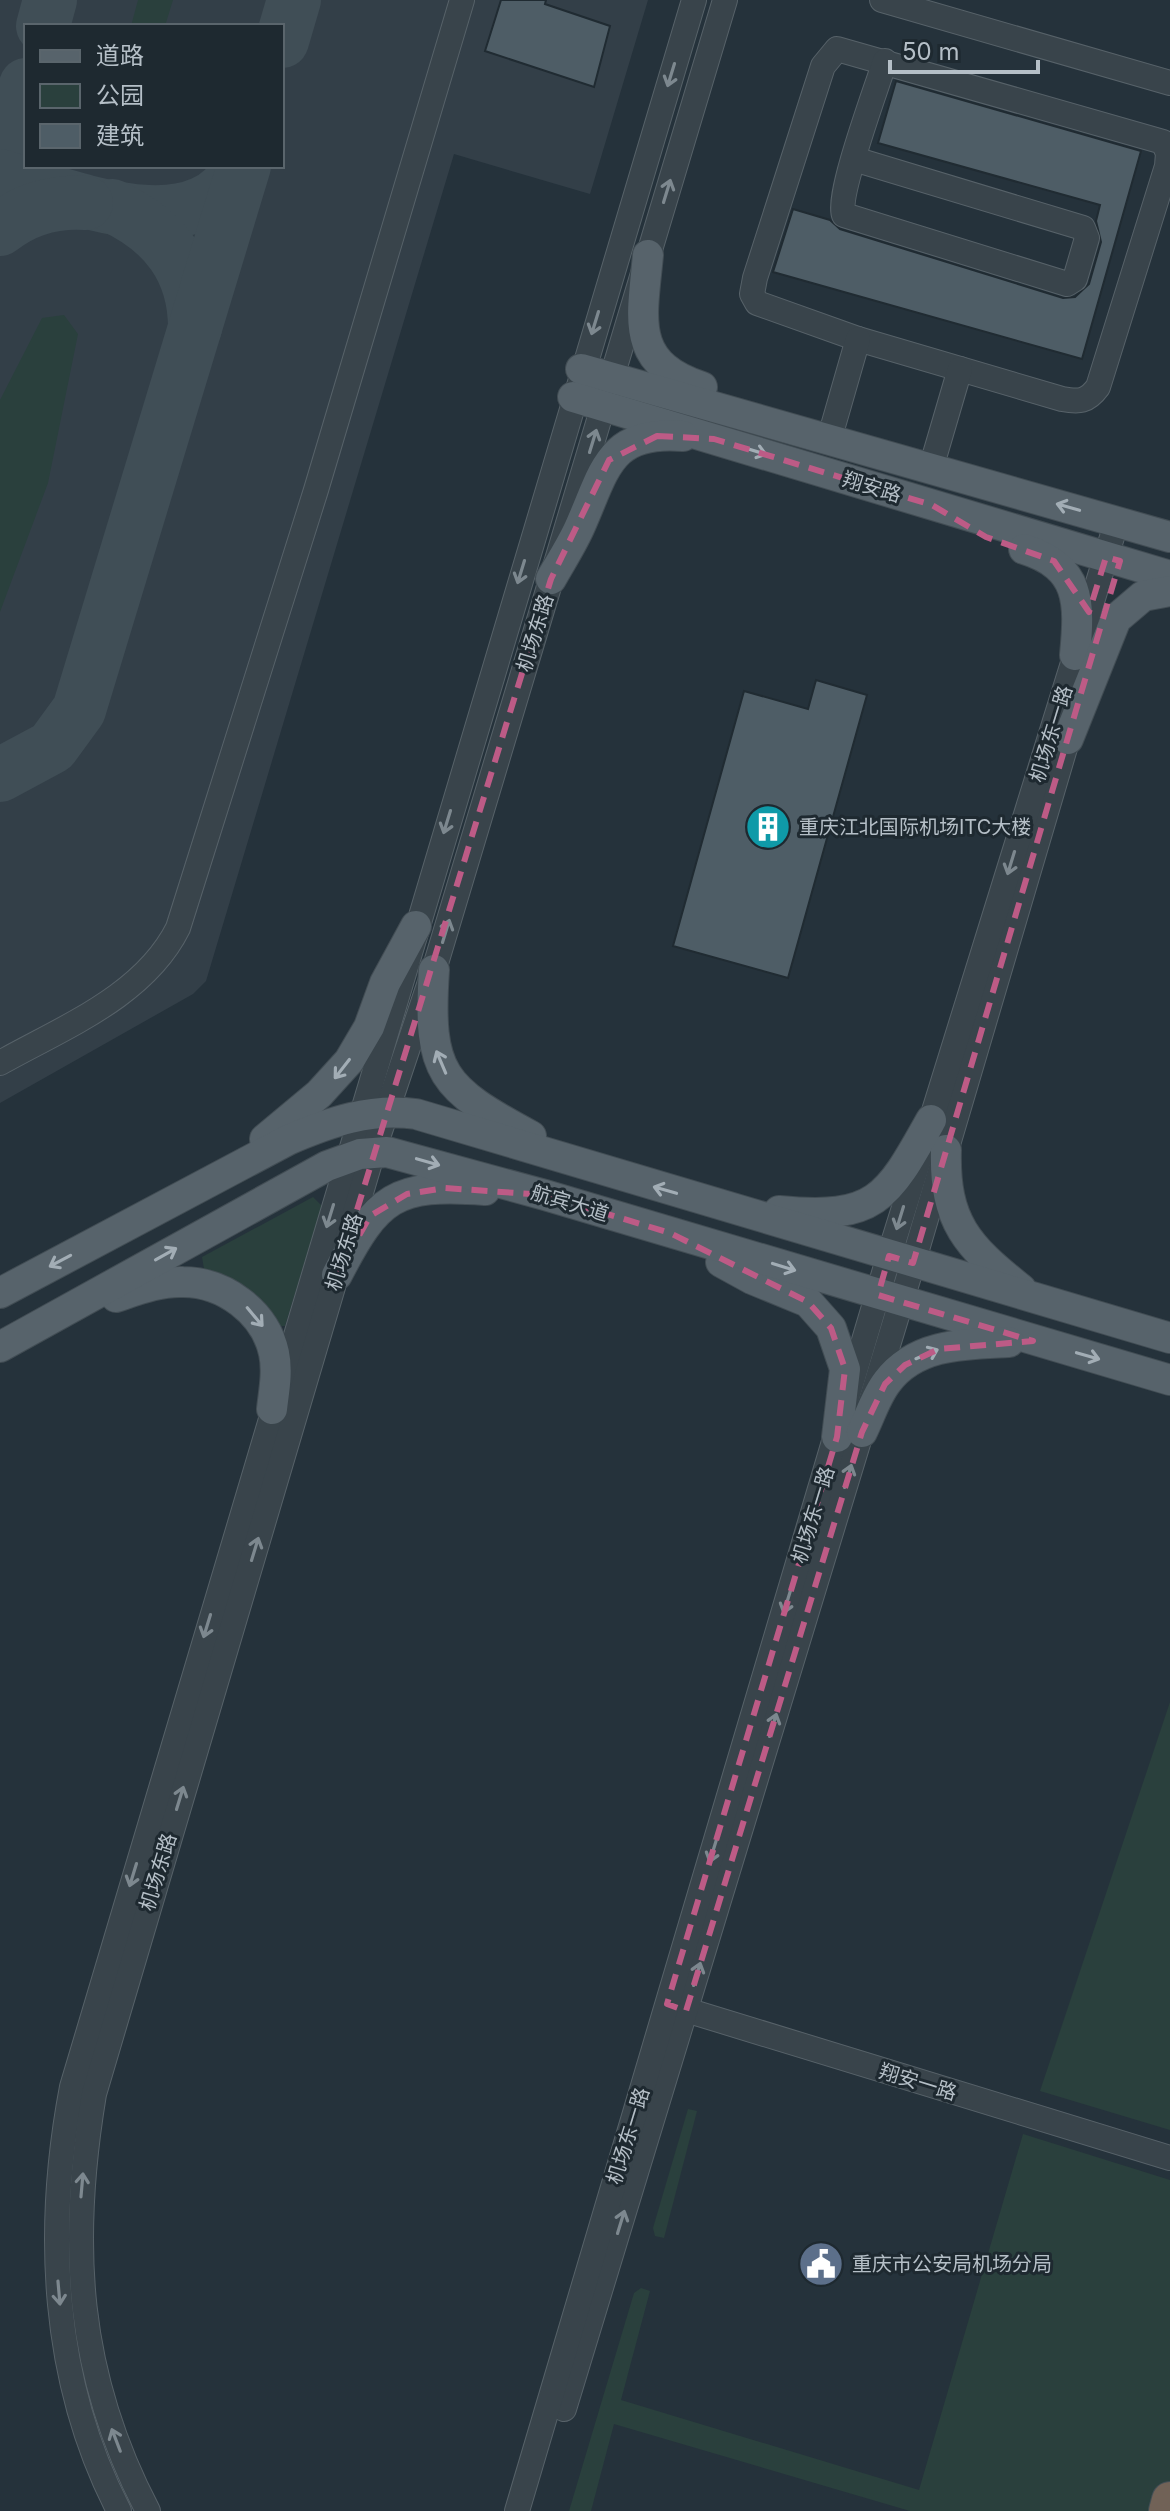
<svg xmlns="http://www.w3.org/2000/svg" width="1170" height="2511" font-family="Inter,'Noto Sans SC',sans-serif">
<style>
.airport{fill:#333f48;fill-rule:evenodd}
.green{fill:#2a403d}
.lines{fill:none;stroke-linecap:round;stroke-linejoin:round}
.taxiway{stroke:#404e56;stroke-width:54}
.building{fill:#4e5d66;stroke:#202b32;stroke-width:2}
.minor-casing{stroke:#576269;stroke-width:26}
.major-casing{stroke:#424d54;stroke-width:32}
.highway-casing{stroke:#444f56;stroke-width:38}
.minor{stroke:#39444b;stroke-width:24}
.major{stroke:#57636b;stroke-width:30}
.highway{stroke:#716257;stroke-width:36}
.oneway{stroke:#7d888f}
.oneway2{stroke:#a2adb5}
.marked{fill:none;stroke:#bd5b86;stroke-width:6;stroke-dasharray:16 10;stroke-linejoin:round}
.labels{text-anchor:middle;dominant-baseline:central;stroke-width:6;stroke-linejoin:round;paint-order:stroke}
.street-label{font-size:20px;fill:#b5bfc7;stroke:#1e2930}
.poi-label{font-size:20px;fill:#b5bfc7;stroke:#1e2930;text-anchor:start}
</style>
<rect width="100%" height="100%" fill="#25323b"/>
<path class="airport" d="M0,0H648L590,194L454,154L206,981L193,994L0,1103ZM26,26H282V166H26Z"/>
<g class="green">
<polygon points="138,0 173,0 165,26 131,26"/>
<polygon points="64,315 78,334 48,483 0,612 0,400 42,318"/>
<path d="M313,1197L322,1206L285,1326H280C262,1296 238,1278 204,1269L202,1257Z"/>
<polygon points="1170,1702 1170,2130 1040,2091"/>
<polygon points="688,2109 697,2111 664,2238 655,2236 653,2228"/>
<polygon points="1023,2134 1170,2180 1170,2511 910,2511 614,2424 591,2511 569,2511 634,2293 641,2288 650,2291 621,2400 919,2490"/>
</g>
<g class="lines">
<g class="taxiway">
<polyline points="43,26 50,0"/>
<polyline points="282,41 294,0"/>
<polyline points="0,168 26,85"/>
<path d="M0,176C68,195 197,252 241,166"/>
<path d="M112,206C164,230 195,269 195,328"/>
<path d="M0,229C25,209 54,201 86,203"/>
<polyline points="0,775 52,747 79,710 244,166"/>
</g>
</g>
<g class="building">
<polygon points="501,0 546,0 545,4 610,26 594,87 485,51"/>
<polygon points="896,81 1141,151 1082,359 773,272 793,209 830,220 840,229 1063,298 1075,297 1089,284 1101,242 1096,221 1100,205 878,143"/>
<polygon points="816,680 867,695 788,978 673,946 744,691 808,709"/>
</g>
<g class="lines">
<g class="minor-casing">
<g id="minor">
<polyline points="882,0 1170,83"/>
<path d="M837,49L1163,142L1168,153L1167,166L1098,387C1087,402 1079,402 1062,399L858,339L757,303L752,294L755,278L823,66Z"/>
<path d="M854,159L1083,228L1087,238L1075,279L1067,284L844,215C836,196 877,87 885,61"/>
<polyline points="829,440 858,339"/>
<polyline points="931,468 960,369"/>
<path d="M0,1063C64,1027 144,996 178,928L316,490L462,0"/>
<polyline points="673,2006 1170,2158"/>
<polyline points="564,2409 913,1263 1073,721"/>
<path d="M119,2511C51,2380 45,2229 72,2087L694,0"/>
<path d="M148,2511C76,2374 69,2244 94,2094L373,1152L434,970L725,0"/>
<polyline points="517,2511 889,1256 1117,521"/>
</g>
</g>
<g class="major-casing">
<g id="major">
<path d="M648,255C642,319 629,363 702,387"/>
<polyline points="581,369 1170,537"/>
<polyline points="573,397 1170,576"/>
<path d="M1024,549C1081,567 1080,602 1075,655"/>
<path d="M551,579C561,561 573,543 581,524C605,470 609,430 683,436"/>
<polyline points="1068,739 1116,619 1143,596 1170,591"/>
<path d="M434,970C427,1074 442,1088 531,1136"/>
<polyline points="265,1139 319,1094 349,1061 369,1027 385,983 416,926"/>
<path d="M946,1150C944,1222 967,1246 1021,1289"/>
<path d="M779,1211C876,1220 887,1199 931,1120"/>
<polyline points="721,1262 752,1279 808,1302 831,1328 845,1369 837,1437"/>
<path d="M337,1275C377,1197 395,1183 485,1190"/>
<path d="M0,1293L288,1140C330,1122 370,1108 416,1114L1170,1338"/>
<path d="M116,1297C137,1290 160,1281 183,1282C224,1282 265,1312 274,1353C278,1372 274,1391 272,1409"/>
<polyline points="0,1347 327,1166 360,1154 387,1152 545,1195 1170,1380"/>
<path d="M862,1432C870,1416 876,1396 887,1382C916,1343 967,1344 1009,1342"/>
</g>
</g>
<g class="highway-casing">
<polyline id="highway" points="1167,2511 1170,2500"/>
</g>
<use href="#minor" class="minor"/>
<use href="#major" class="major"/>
<use href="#highway" class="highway"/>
</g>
<defs><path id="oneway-shaft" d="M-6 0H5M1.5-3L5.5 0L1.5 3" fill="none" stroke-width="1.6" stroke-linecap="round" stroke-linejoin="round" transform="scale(2)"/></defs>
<g class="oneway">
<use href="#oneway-shaft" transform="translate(671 75) rotate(107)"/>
<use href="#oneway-shaft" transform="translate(667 191) rotate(-73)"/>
<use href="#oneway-shaft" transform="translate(595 323) rotate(107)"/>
<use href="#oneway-shaft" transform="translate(593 441) rotate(-73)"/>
<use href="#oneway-shaft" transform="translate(521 572) rotate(107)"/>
<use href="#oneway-shaft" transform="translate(447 822) rotate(107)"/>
<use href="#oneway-shaft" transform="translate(1011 863) rotate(107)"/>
<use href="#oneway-shaft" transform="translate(446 931) rotate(-73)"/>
<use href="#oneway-shaft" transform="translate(330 1216) rotate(107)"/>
<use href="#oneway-shaft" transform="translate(900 1218) rotate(107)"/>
<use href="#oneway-shaft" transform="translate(848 1476) rotate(-73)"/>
<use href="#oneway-shaft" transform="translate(255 1549) rotate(-73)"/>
<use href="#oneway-shaft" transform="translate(787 1602) rotate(107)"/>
<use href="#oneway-shaft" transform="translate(207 1626) rotate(107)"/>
<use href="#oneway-shaft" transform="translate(773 1725) rotate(-73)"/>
<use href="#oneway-shaft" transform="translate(180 1798) rotate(-73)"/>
<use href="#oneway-shaft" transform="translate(713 1851) rotate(107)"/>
<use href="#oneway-shaft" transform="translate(133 1875) rotate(107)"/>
<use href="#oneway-shaft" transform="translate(697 1974) rotate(-73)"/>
<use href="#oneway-shaft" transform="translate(82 2185) rotate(-85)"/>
<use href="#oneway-shaft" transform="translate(621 2222) rotate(-73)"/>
<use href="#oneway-shaft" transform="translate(59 2293) rotate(85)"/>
<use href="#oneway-shaft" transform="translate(116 2440) rotate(-111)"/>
</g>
<g class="oneway2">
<use href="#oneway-shaft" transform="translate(755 451) rotate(17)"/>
<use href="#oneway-shaft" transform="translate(1068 507) rotate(-164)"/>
<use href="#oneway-shaft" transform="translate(441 1062) rotate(-113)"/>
<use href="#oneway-shaft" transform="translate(342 1069) rotate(128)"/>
<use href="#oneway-shaft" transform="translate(428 1162) rotate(16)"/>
<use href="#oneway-shaft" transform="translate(665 1190) rotate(-164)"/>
<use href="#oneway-shaft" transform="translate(166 1254) rotate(-29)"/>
<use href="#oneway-shaft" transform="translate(60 1261) rotate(152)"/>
<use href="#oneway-shaft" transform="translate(784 1267) rotate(17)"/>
<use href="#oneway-shaft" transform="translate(255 1317) rotate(50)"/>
<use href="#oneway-shaft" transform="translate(927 1354) rotate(-23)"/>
<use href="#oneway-shaft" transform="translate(1088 1356) rotate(16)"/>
</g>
<path class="marked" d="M657,436L714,439L932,505L986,537L1054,561L1089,612L1106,557L1120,561L913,1263L889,1256L878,1295L1033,1341L939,1349L905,1365L885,1384L862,1432L686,2011L667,2004L837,1437L845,1369L831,1328L808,1302L670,1233L545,1195L445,1188L407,1194L370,1216L337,1275L551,579L609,460Z"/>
<defs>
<g id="building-disc" transform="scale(2.3)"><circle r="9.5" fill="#0f9aa8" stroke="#1e2930"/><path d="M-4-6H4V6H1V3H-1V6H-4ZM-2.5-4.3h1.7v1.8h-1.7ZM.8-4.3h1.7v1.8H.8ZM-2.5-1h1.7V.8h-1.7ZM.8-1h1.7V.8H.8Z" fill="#fff"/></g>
<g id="civic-disc" transform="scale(2.3)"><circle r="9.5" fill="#5c6f8a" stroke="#1e2930"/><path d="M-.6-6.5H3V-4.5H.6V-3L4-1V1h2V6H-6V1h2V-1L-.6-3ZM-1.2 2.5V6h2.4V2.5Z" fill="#fff"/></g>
</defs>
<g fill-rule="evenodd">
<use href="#building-disc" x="768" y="827"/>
<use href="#civic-disc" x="821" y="2264"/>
</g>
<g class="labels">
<g class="street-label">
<text transform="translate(872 487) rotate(17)">翔安路</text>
<text transform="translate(535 633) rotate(-73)">机场东路</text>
<text transform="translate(1051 734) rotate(-73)">机场东一路</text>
<text transform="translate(570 1203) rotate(17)">航宾大道</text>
<text transform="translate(344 1252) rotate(-73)">机场东路</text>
<text transform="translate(813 1515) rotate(-73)">机场东一路</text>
<text transform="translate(158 1872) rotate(-73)">机场东路</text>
<text transform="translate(918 2082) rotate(17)">翔安一路</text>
<text transform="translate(628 2136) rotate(-73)">机场东一路</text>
</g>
<g class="poi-label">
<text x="799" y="827">重庆江北国际机场ITC大楼</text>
<text x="852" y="2264">重庆市公安局机场分局</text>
</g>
</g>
<rect x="24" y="24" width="260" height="144" fill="#1e2930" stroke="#5a656c" stroke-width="2"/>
<rect x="40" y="50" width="40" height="12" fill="#57636b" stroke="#5a656c" stroke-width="2"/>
<text x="96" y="64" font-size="24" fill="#b5bfc7">道路</text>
<rect x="40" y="84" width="40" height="24" fill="#2a403d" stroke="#5a656c" stroke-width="2"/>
<text x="96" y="104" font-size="24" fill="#b5bfc7">公园</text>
<rect x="40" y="124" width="40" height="24" fill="#4e5d66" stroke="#5a656c" stroke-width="2"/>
<text x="96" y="144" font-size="24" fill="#b5bfc7">建筑</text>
<path d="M890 60v12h148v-12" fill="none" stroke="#b5bfc7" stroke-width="4"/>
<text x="902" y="60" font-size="24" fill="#b5bfc7" stroke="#1e2930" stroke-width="6" paint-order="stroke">50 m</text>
</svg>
